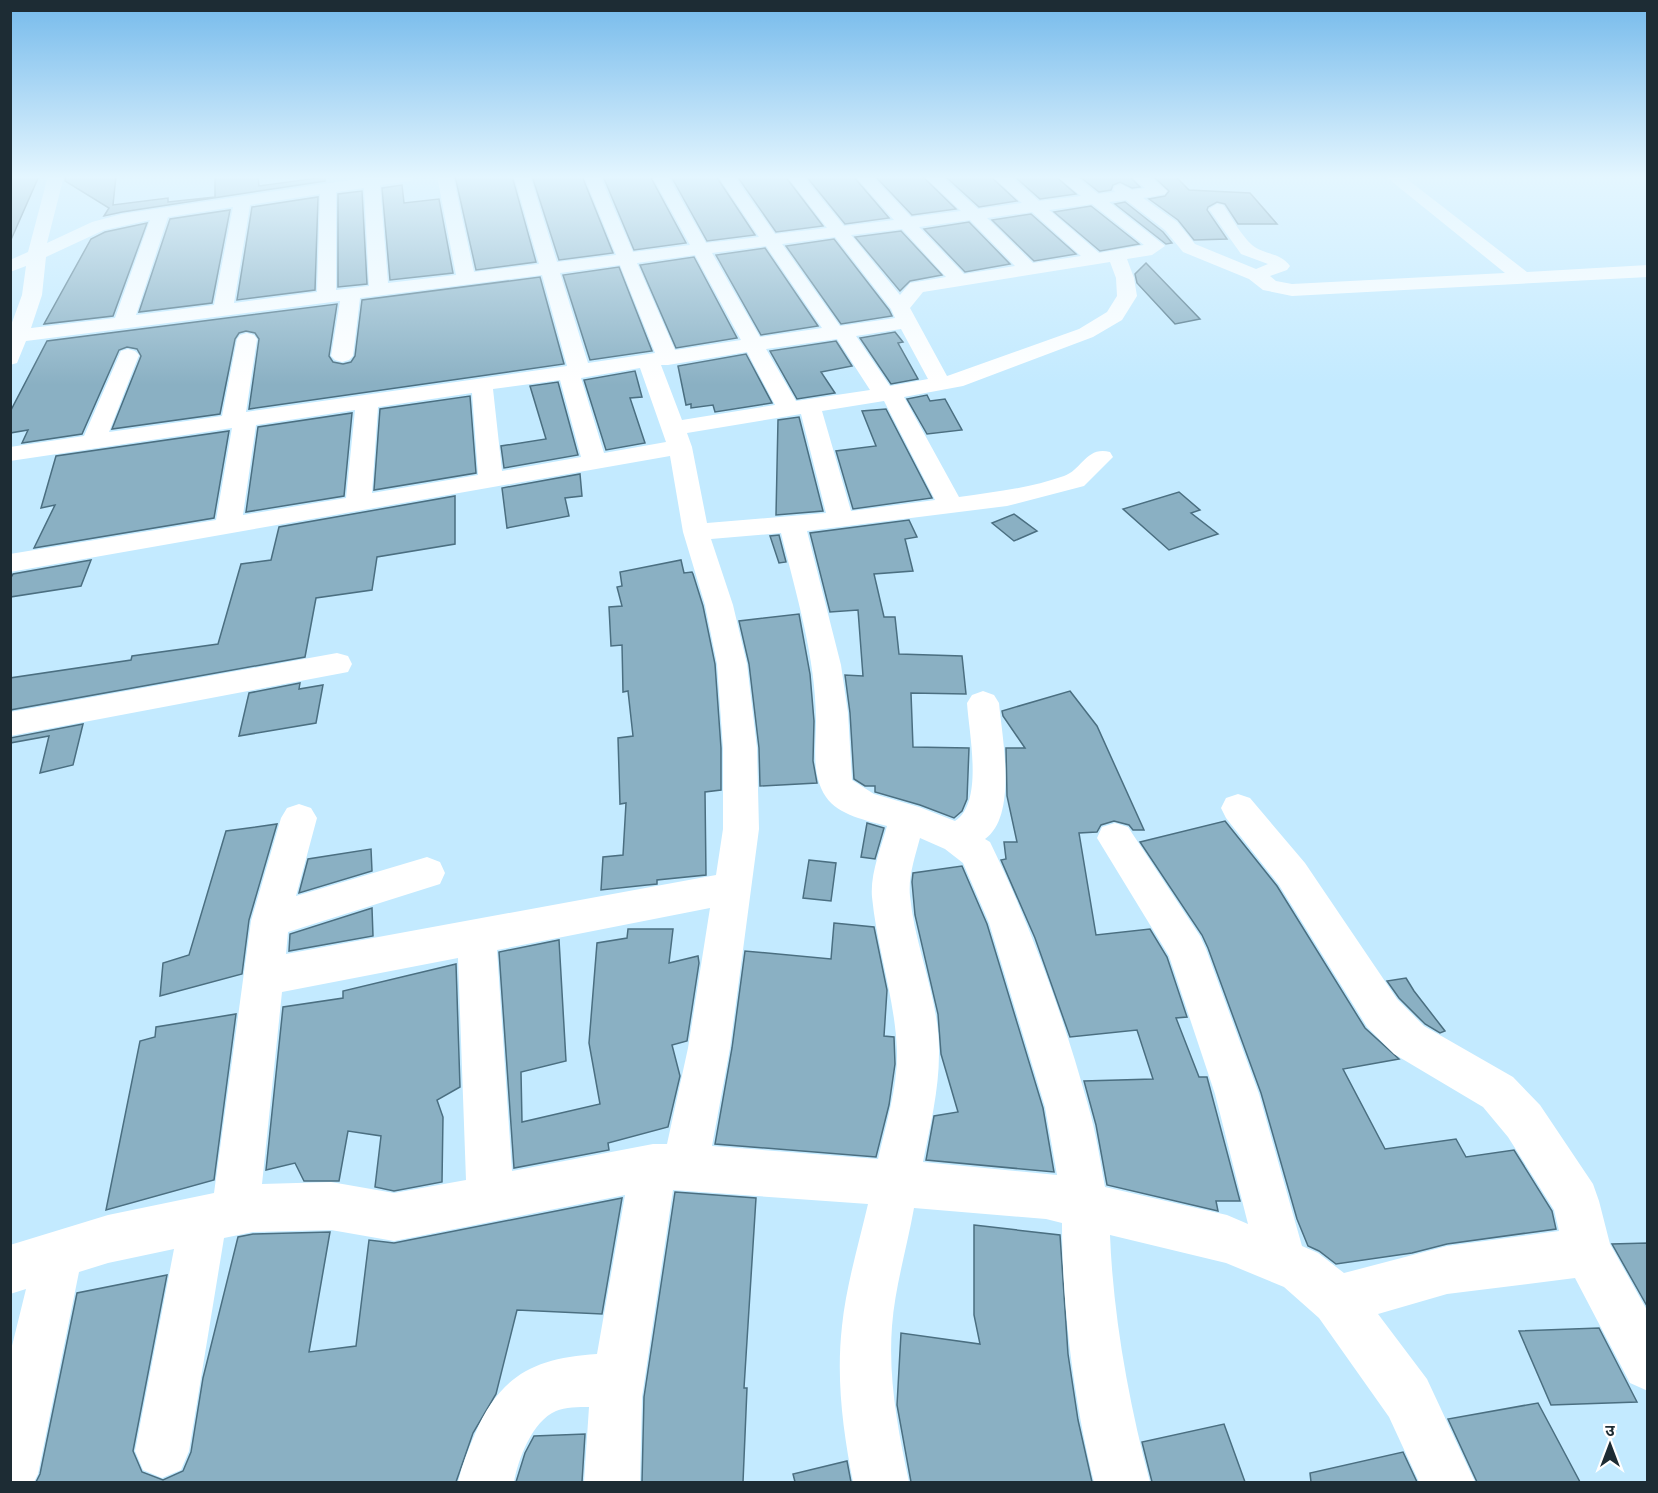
<svg xmlns="http://www.w3.org/2000/svg" width="1658" height="1493" font-family="Mulish,'Noto Sans Devanagari',sans-serif">
<style>
.building{fill:#8ab0c3;stroke:#4b6f81;stroke-width:1.5}
.lines{fill:none;stroke-linecap:round;stroke-linejoin:round}
.minor{fill:#fff;fill-rule:evenodd}
</style>
<rect width="100%" height="100%" fill="#c3eaff"/>
<g class="building">
<polygon points="10,176 39,176 10,242"/>
<polygon points="66,176 116,176 113,205 168,198 168,202 215,197 215,176 258,176 259,186 325,177 325,181 122,212 104,216 109,208 65,181"/>
<polygon points="455,176 512,176 536,262 476,270"/>
<polygon points="532,176 582,176 613,253 559,260"/>
<polygon points="603,176 650,176 686,243 634,250"/>
<polygon points="671,176 716,176 755,235 707,241"/>
<polygon points="737,176 785,176 823,226 776,232"/>
<polygon points="806,176 853,176 889,218 845,224"/>
<polygon points="875,176 922,176 956,209 912,215"/>
<polygon points="945,176 990,176 1017,201 979,207"/>
<polygon points="1014,176 1055,176 1076,194 1040,199"/>
<polygon points="1079,176 1129,176 1140,187 1132,188 1120,182 1113,185 1111,190 1099,192"/>
<polygon points="1153,176 1175,176 1189,190 1250,193 1277,224 1238,224 1225,204 1217,202 1208,207 1207,210 1227,239 1194,240 1178,220 1149,199 1165,196 1169,191"/>
<polygon points="402,185 404,203 439,199 453,273 390,280 382,188"/>
<polygon points="362,191 367,284 338,287 338,194"/>
<polygon points="318,197 315,290 237,300 252,207"/>
<polygon points="1125,202 1163,232 1172,243 1166,244 1115,204"/>
<polygon points="1091,206 1139,244 1100,251 1054,212"/>
<polygon points="230,210 212,303 139,312 170,219"/>
<polygon points="1031,214 1076,254 1034,261 992,220"/>
<polygon points="969,222 1010,264 965,272 924,229"/>
<polygon points="147,223 113,316 44,324 91,239 105,232"/>
<polygon points="901,231 942,275 910,281 900,291 855,237"/>
<polygon points="834,239 889,310 892,316 841,324 786,246"/>
<polygon points="765,248 818,326 761,335 716,255"/>
<polygon points="694,257 737,338 676,348 640,265"/>
<polygon points="1146,263 1200,319 1175,324 1137,283 1135,274"/>
<polygon points="619,267 652,351 590,360 563,275"/>
<polygon points="540,277 564,364 249,409 259,339 255,333 246,331 239,333 235,339 220,414 112,429 141,356 137,349 127,347 119,350 82,434 22,443 28,430 10,433 10,412 47,341 337,304 329,356 333,362 343,364 351,362 355,356 362,300"/>
<polygon points="895,332 903,342 898,343 918,379 891,384 860,338"/>
<polygon points="836,341 852,366 821,372 835,393 797,399 770,351"/>
<polygon points="746,354 772,403 715,412 713,405 691,408 691,404 686,405 678,366"/>
<polygon points="635,371 642,397 630,398 645,443 606,450 584,380"/>
<polygon points="558,382 578,455 504,468 501,446 546,439 530,386"/>
<polygon points="927,395 930,401 945,399 962,430 927,434 907,399"/>
<polygon points="470,396 476,473 374,490 380,409"/>
<polygon points="886,409 932,498 853,509 836,451 876,446 862,411"/>
<polygon points="352,413 344,496 246,512 258,427"/>
<polygon points="799,417 823,511 776,515 778,420"/>
<polygon points="229,431 214,518 34,548 55,505 41,508 56,456"/>
<polygon points="580,474 582,496 565,498 569,516 507,528 502,488"/>
<polygon points="1179,492 1200,510 1191,513 1218,534 1169,550 1123,509"/>
<polygon points="455,496 455,544 377,557 372,590 316,598 305,657 10,710 10,678 131,660 132,656 218,644 241,564 271,560 279,527"/>
<polygon points="1014,514 1037,531 1014,541 992,523"/>
<polygon points="909,520 917,537 905,539 913,571 874,574 884,617 895,617 899,654 962,656 966,694 911,693 913,747 969,748 967,799 962,811 954,818 920,805 875,792 875,786 865,786 854,779 850,713 845,675 863,676 858,610 830,612 810,533"/>
<polygon points="779,535 786,562 779,563 770,536"/>
<polygon points="91,560 81,586 10,597 10,579 13,574"/>
<polygon points="681,560 684,573 692,572 693,574 703,606 715,664 721,748 721,790 705,792 706,875 657,880 657,884 647,885 601,890 603,857 623,855 626,803 620,804 618,738 633,736 628,691 623,692 622,645 611,646 609,607 622,606 617,587 622,586 620,572"/>
<polygon points="799,614 810,674 814,721 813,761 817,783 760,786 759,748 749,664 739,621"/>
<polygon points="300,683 299,689 323,685 316,723 239,736 249,693"/>
<polygon points="1070,691 1097,726 1144,830 1133,830 1129,825 1114,821 1101,825 1097,832 1079,833 1096,935 1150,929 1167,957 1187,1017 1176,1018 1199,1077 1207,1077 1240,1201 1216,1201 1218,1211 1107,1185 1096,1125 1084,1081 1153,1079 1137,1030 1070,1037 1035,938 1001,860 1006,859 1004,842 1017,842 1007,796 1006,748 1025,748 1003,716 1002,711"/>
<polygon points="83,724 73,765 40,773 49,736 10,743 10,738"/>
<polygon points="1225,821 1277,886 1365,1028 1399,1059 1343,1069 1385,1149 1456,1139 1466,1157 1514,1150 1552,1211 1556,1229 1447,1244 1412,1253 1336,1264 1319,1251 1308,1246 1297,1219 1261,1093 1208,948 1202,935 1140,842"/>
<polygon points="867,823 884,828 875,859 861,857"/>
<polygon points="277,824 249,920 242,974 160,996 163,963 189,955 226,831"/>
<polygon points="371,849 372,871 299,893 308,859"/>
<polygon points="809,860 836,863 831,901 803,898"/>
<polygon points="962,866 987,924 1043,1108 1054,1172 926,1160 934,1116 958,1112 941,1054 938,1014 915,915 912,882 913,873"/>
<polygon points="372,908 373,936 289,951 290,934"/>
<polygon points="834,923 874,927 887,990 884,1036 894,1037 895,1064 889,1105 876,1157 715,1144 732,1048 745,951 831,959"/>
<polygon points="628,929 673,929 669,963 698,956 699,963 687,1041 672,1045 680,1076 668,1127 608,1143 609,1150 514,1168 499,952 559,940 566,1061 521,1072 522,1122 600,1104 589,1043 597,943 627,938"/>
<polygon points="456,964 460,1087 437,1100 443,1117 442,1182 394,1191 375,1187 381,1136 348,1131 339,1181 304,1181 295,1163 266,1170 283,1007 343,998 343,991"/>
<polygon points="1406,978 1414,991 1445,1031 1440,1033 1425,1024 1399,998 1387,981"/>
<polygon points="236,1014 214,1180 106,1210 140,1041 155,1037 156,1027"/>
<polygon points="675,1192 756,1198 744,1388 747,1388 743,1482 642,1482 644,1397"/>
<polygon points="622,1198 602,1314 517,1310 496,1394 473,1433 456,1482 36,1482 40,1474 77,1293 167,1275 133,1451 142,1472 163,1480 183,1471 191,1452 203,1378 238,1237 253,1234 330,1232 309,1352 356,1346 369,1240 394,1243"/>
<polygon points="974,1225 1060,1235 1068,1354 1078,1420 1092,1482 911,1482 897,1405 901,1333 980,1344 974,1315"/>
<polygon points="1647,1243 1647,1306 1612,1244"/>
<polygon points="1599,1328 1637,1402 1551,1405 1519,1331"/>
<polygon points="1538,1403 1580,1482 1477,1482 1448,1419"/>
<polygon points="1224,1424 1245,1482 1152,1482 1142,1442"/>
<polygon points="585,1434 582,1482 516,1482 525,1453 534,1436"/>
<polygon points="1403,1452 1417,1482 1311,1482 1310,1473"/>
<polygon points="847,1461 851,1482 795,1482 793,1474"/>
</g>
<g class="lines">
<g class="minor">
<path d="M48,176H64L47,243L92,222L122,214L377,176H418L410,181L380,185L388,283L456,275L437,176H453L474,272L539,264L514,176H530L557,262L616,255L584,176H600L633,252L690,245L652,176H668L706,243L759,237L718,176H734L775,234L827,228L787,176H803L844,226L894,220L855,176H872L911,217L961,211L924,176H941L978,209L1022,203L992,176H1010L1039,201L1081,196L1057,176H1075L1098,194L1115,192L1113,189L1115,186L1121,184L1132,190L1145,188L1131,176H1149L1167,191L1165,194L1143,198L1177,222L1195,244L1256,269L1268,264L1241,254L1209,209L1217,204L1223,205C1232,218 1241,235 1252,245C1264,255 1280,252 1290,266L1287,270L1270,276L1276,281L1292,284L1505,273L1385,176H1403L1527,272L1648,265V277L1292,296L1263,290L1249,279L1183,252L1165,230L1126,200L1109,202L1165,246L1152,255L1127,259L1134,278L1137,296L1122,320L1093,337L963,386L904,397L959,497C994,492 1030,488 1064,476C1082,470 1086,446 1110,452L1113,457L1084,486L1007,506L807,531L841,665L848,713L852,780L874,794L919,807L955,821C984,803 969,734 967,703L972,695L983,691L994,695L999,703C1002,737 1018,816 985,839L990,842C1031,926 1063,1015 1088,1105C1096,1132 1100,1160 1105,1187L1227,1215L1248,1224L1215,1094L1169,956L1097,838L1102,827L1115,823L1128,827L1200,936L1206,949L1259,1094L1302,1246L1318,1253L1344,1273L1447,1246L1559,1231L1554,1210L1508,1137L1483,1107L1394,1054L1367,1027L1279,885L1226,818L1221,808L1226,798L1238,794L1250,798L1305,863L1397,999L1424,1026L1513,1077L1540,1105L1593,1184L1599,1201L1610,1244L1648,1312V1391L1630,1383L1575,1278L1447,1294L1378,1314L1427,1379L1475,1482H1419L1389,1417L1319,1318L1284,1287L1226,1263L1110,1235C1113,1315 1129,1404 1150,1482H1094C1074,1402 1062,1306 1062,1223L1046,1219L914,1208C907,1247 895,1287 892,1326C888,1379 898,1430 909,1482H853C843,1431 836,1379 842,1326C846,1286 859,1243 868,1204L673,1190L642,1397L640,1482H584L589,1407C579,1407 565,1407 556,1411C532,1421 518,1460 514,1482H458C462,1465 468,1450 475,1434C500,1375 535,1358 597,1354L625,1195L394,1241L331,1230L253,1232L224,1238L189,1451L181,1470L162,1478L143,1470L135,1451L174,1249L108,1263L79,1272L38,1474L34,1482H10V1354L26,1289L10,1294V1245L108,1215L214,1193L251,921L281,818L287,808L299,804L311,808L317,818L296,896L427,857L440,862L445,873L440,884L288,932L286,954L716,875L723,829V748L717,664L705,605L683,532L670,456L10,572V554L216,520L232,428L10,461V447L84,436L121,351L128,349L135,351L139,355L109,432L222,416L237,339L240,335L247,333L254,335L257,339L246,412L567,366L542,275L360,298L353,356L349,360L342,362L335,360L331,356L340,301L26,341L17,363L10,365V328L22,295L26,266L10,272V260L28,252ZM364,188L369,286L336,290V192ZM320,194L317,292L234,303L250,205ZM1092,204L1144,245L1099,253L1049,210ZM233,207L214,305L136,315L168,217ZM1032,212L1081,256L1033,263L987,218ZM150,220L115,318L31,328L42,295L46,257L104,230ZM970,220L1015,266L964,274L919,227ZM902,229L946,277L910,283L900,295L851,235ZM835,237L891,309L895,318L840,326L782,244ZM766,246L822,328L760,337L712,253ZM695,255L741,340L675,350L637,263ZM1110,262L1116,278L1117,296L1107,312L1079,329L950,375L947,376L910,308L923,292ZM620,265L655,353L588,363L560,273ZM901,329L928,379L890,386L856,336ZM837,339L870,390L796,401L766,349ZM747,352L775,405L682,420L661,365H668ZM640,368L666,442L604,453L581,378ZM560,380L581,457L502,471L493,389ZM472,393L478,475L372,493L378,407ZM884,401L935,500L851,511L822,411ZM355,410L346,498L243,515L256,425ZM801,414L826,513L707,523L692,447L687,433ZM781,533C796,594 816,658 816,721C816,747 811,775 826,797C838,815 868,821 887,826C881,848 870,874 872,897C877,949 895,998 897,1051C898,1086 886,1124 878,1159L712,1146L730,1048L759,829L757,748L747,664L733,605L711,539ZM920,838L945,849L963,863L989,923L1045,1107L1057,1175L923,1162C930,1127 939,1090 939,1054C940,1000 915,949 910,896C908,877 915,857 920,838ZM710,908L688,1048L667,1144H653L512,1171L497,950ZM458,958L466,1180L394,1193L331,1182L262,1184L282,992Z"/>
<polygon points="337,653 348,656 352,664 348,672 10,736 10,712"/>
</g>
</g>
<linearGradient id="sky" x2="0" y2="1"><stop stop-color="#75baeb"/><stop offset="0.46" stop-color="#e4f6ff"/><stop offset="1" stop-color="#e4f6ff" stop-opacity="0"/></linearGradient>
<rect width="1658" height="385" fill="url(#sky)"/>
<rect width="1658" height="1493" fill="none" stroke="#1d2c34" stroke-width="24"/>
<g transform="translate(1610 1445)" stroke="#ffffff" stroke-width="4.5" paint-order="stroke">
<path d="M0-4.5L10 22L0 15L-10 22Z" fill="#1d2c34"/>
<text y="-9" font-size="16" font-weight="bold" text-anchor="middle" fill="#1d2c34">उ</text>
</g>
</svg>
